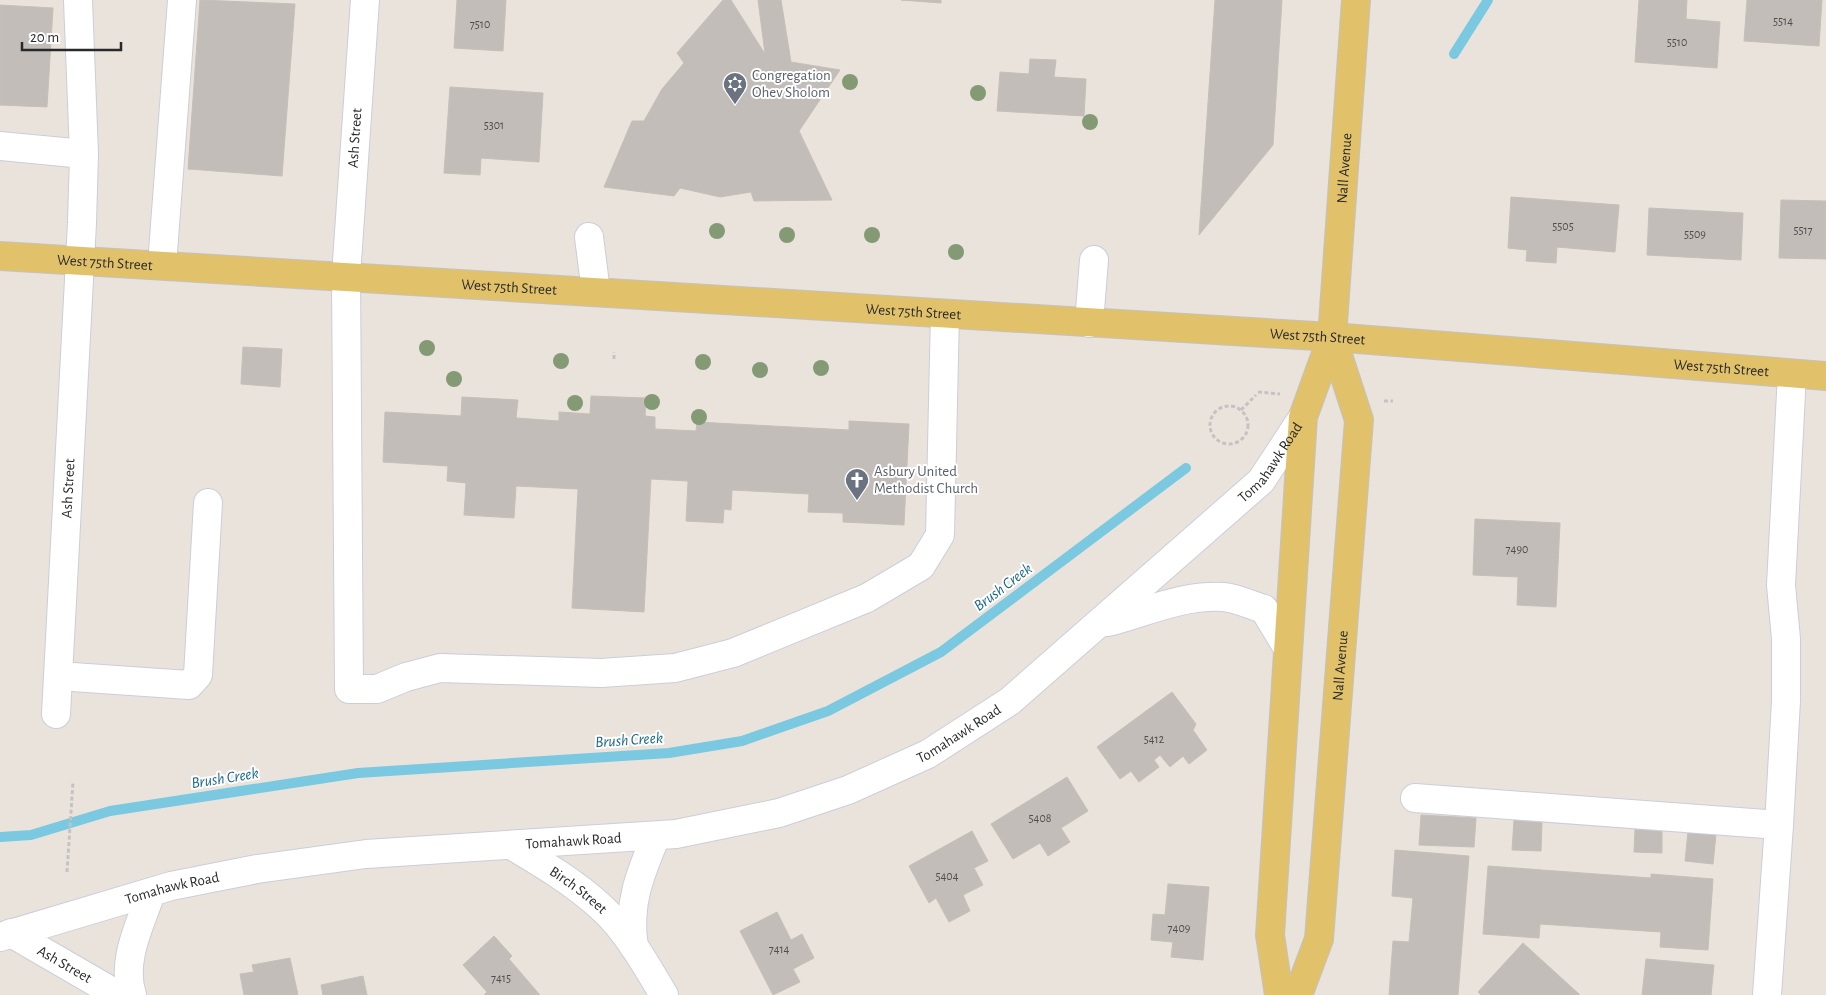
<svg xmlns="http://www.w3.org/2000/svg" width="1826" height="995" font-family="'Alegreya Sans',sans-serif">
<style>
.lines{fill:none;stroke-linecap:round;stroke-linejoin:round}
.stream{stroke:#7ac9e1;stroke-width:10}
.building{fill:#c2bdb9;stroke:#c5bfb6}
.minor-casing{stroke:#cbced9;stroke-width:30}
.major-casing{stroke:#c3c3c3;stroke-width:30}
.path{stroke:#c3c3c3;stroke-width:3;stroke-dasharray:4 2.5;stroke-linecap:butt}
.minor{stroke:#fff;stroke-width:28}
.major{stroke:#e1c16a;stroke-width:28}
.tree{fill:#849a75}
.labels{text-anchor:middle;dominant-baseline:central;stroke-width:4;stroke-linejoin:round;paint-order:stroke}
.number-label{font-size:12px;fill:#4f4e4d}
.worship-label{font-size:15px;fill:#5b616d;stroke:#fff;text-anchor:start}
.street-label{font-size:15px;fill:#292929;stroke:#fff}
.water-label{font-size:16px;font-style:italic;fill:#1b688b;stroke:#fff}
</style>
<rect width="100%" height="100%" fill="#eae3dc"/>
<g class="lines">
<g class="stream">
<polyline points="1454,54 1488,0"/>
<polyline points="0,837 31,835 110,811 358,773 669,753 742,741 828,711 941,652 1186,468"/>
</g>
</g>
<g class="building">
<polygon points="200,0 295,4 282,176 188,169"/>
<polygon points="457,0 506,0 503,51 454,48"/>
<polygon points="723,0 731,0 765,54 758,0 781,0 791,62 840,70 799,131 832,200 754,201 751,192 720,197 680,188 674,196 604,187 632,121 644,121 662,89 684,63 677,53"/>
<polygon points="901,0 941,0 941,3"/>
<polygon points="1215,0 1282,0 1273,145 1199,235"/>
<polygon points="1639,0 1687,0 1686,19 1720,22 1717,68 1635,62"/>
<polygon points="1747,0 1822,0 1819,46 1744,41"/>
<polygon points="0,5 53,8 47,107 0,105"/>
<polygon points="1030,59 1056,60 1054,77 1086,79 1084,116 997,111 1000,72 1029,74"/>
<polygon points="450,87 543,93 539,162 481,158 480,175 444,173"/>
<polygon points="1511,197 1619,205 1615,252 1557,247 1556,263 1526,261 1527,250 1508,248"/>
<polygon points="1781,200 1826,201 1826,259 1779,258"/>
<polygon points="1649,208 1743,213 1741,260 1647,255"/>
<polygon points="243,347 282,349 280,387 241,384"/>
<polygon points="591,396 646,398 645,416 655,417 655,429 696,431 697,422 849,430 849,421 909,424 904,525 843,522 843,513 808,512 809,494 732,490 731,510 724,509 723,523 686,521 688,481 651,479 644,612 572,608 578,489 516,486 514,518 464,515 466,483 447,481 448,466 383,462 385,412 461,416 462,397 518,400 516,418 559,421 559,412 590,414"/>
<polygon points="1475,519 1560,523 1556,607 1517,605 1518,577 1473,575"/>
<polygon points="1172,692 1196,724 1193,730 1207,750 1189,764 1183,756 1170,767 1160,755 1154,760 1159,767 1139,782 1131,771 1120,779 1097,747"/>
<polygon points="1067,777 1088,811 1061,828 1070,842 1048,856 1040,843 1013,859 991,824"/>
<polygon points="1421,815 1476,818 1474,847 1419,845"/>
<polygon points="1514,820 1542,822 1541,851 1512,850"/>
<polygon points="1635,829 1662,830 1662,853 1634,852"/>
<polygon points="972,831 988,861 974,868 983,885 963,895 970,911 949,922 936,898 929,903 909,866"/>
<polygon points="1688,832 1716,834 1713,864 1685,861"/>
<polygon points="1395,850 1469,856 1458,995 1389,995 1393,941 1409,942 1413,898 1392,896"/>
<polygon points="1488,866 1651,878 1651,874 1713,879 1708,950 1660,947 1661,932 1540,924 1539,938 1483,934"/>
<polygon points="1168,884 1209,887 1203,960 1171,957 1173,942 1151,940 1153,914 1165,915"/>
<polygon points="777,912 791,940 802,934 814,958 793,969 800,982 773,995 740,931"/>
<polygon points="494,936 512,956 509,959 540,995 484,995 487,992 463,965"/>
<polygon points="1523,943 1580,995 1481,995 1478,992"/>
<polygon points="290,958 298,995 244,995 240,974 254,972 252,965"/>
<polygon points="1646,959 1714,965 1711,995 1642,995"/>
<polygon points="363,976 367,995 323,995 321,985"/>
</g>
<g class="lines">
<g class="minor-casing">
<g id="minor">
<polyline points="365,0 346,276 349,689 377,689 406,677 440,668 601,673 675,668 733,653 867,598 921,566 940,535 945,314"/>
<polyline points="0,146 84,154"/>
<polyline points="589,237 596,292"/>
<polyline points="162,265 182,0"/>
<polyline points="1089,323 1094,260"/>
<path d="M1108,622C1147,612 1181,595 1223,597C1236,598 1251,605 1264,609L1287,647"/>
<polyline points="58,676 189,685 198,675 208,503"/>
<path id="s1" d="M56,714L82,223L84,154L78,0"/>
<polyline points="1415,798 1779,825 1786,701 1786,639 1781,585 1792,374"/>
<path id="s2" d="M511,845C543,864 575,883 602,908C628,932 646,965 664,995"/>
<path id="s3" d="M11,933L118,995"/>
<path id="s4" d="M0,937L171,886L257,869L366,854L676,834L779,813L848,790L928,754L1010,701L1261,481L1303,417"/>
<path d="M634,947C627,905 640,874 656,836"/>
<path d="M132,995C121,961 140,925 151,893"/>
<polyline points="1767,995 1779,825"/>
</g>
</g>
<g class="major-casing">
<g id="major">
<path id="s5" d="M0,256L1332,337L1826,376"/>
<path id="s6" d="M1279,995L1270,935L1303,417L1332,337L1356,0"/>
<path id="s7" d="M1298,995L1319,939L1359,420L1332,337"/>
</g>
</g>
<g class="path">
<polyline points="614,359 614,352"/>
<polyline points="1258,392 1280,394"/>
<polyline points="1384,401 1393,401"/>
<circle cx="1229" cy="425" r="19"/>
<polyline points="1241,410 1256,395"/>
<polyline points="67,872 73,782"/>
</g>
<use href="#minor" class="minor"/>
<use href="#major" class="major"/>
</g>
<g class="tree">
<circle cx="850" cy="82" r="8"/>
<circle cx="978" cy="93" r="8"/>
<circle cx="1090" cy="122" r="8"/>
<circle cx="717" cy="231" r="8"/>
<circle cx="787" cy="235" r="8"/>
<circle cx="872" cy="235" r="8"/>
<circle cx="956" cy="252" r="8"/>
<circle cx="427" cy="348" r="8"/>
<circle cx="561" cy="361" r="8"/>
<circle cx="703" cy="362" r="8"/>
<circle cx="821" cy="368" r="8"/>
<circle cx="760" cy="370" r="8"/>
<circle cx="454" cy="379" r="8"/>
<circle cx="652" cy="402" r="8"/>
<circle cx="575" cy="403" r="8"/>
<circle cx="699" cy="417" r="8"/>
</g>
<defs>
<g id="synagogue-pin" transform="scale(1.25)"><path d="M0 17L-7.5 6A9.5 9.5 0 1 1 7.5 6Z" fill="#6b7280" stroke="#fff"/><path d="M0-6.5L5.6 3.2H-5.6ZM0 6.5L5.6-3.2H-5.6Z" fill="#fff"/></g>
<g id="church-pin" transform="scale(1.25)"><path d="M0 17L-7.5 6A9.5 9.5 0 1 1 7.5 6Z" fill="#6b7280" stroke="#fff"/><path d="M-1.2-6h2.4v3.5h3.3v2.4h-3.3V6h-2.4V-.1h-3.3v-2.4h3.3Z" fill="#fff"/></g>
</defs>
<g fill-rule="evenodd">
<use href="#synagogue-pin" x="735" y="84"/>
<use href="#church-pin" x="857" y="480"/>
</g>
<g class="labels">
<g class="number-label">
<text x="1783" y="21">5514</text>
<text x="480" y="24">7510</text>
<text x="1677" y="42">5510</text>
<text x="494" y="125">5301</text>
<text x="1563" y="226">5505</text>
<text x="1803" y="230">5517</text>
<text x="1695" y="234">5509</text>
<text x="1517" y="549">7490</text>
<text x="1154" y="739">5412</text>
<text x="1040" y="818">5408</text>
<text x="947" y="876">5404</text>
<text x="1179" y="928">7409</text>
<text x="779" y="949">7414</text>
<text x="501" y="978">7415</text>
</g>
<g class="worship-label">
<text x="752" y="75">Congregation<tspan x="752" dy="17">Ohev Sholom</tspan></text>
<text x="874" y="471">Asbury United<tspan x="874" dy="17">Methodist Church</tspan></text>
</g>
<g class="street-label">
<text transform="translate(355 138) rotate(-86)">Ash Street</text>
<text stroke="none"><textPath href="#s6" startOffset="834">Nall Avenue</textPath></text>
<text stroke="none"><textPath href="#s5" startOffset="105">West 75th Street</textPath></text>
<text stroke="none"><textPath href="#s5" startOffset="510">West 75th Street</textPath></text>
<text stroke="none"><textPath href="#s5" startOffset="915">West 75th Street</textPath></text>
<text stroke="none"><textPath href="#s5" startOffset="1320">West 75th Street</textPath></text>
<text stroke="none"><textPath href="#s5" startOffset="1725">West 75th Street</textPath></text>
<text stroke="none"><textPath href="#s4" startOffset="1404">Tomahawk Road</textPath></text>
<text stroke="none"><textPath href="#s1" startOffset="226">Ash Street</textPath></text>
<text stroke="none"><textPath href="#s7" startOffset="334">Nall Avenue</textPath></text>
<text stroke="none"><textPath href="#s4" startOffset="989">Tomahawk Road</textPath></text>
<text stroke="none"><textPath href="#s4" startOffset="584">Tomahawk Road</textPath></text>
<text stroke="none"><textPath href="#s4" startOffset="179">Tomahawk Road</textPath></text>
<text stroke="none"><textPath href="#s2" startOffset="81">Birch Street</textPath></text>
<text stroke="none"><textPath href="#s3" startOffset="62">Ash Street</textPath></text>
</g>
<g class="water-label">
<text transform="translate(1003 587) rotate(-37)">Brush Creek</text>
<text transform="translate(629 740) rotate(-4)">Brush Creek</text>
<text transform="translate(225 778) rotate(-9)">Brush Creek</text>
</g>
</g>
<path d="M22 42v8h99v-8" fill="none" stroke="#292929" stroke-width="2.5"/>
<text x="30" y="42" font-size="15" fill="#292929" stroke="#ffffff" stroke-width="4" paint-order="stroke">20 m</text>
</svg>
